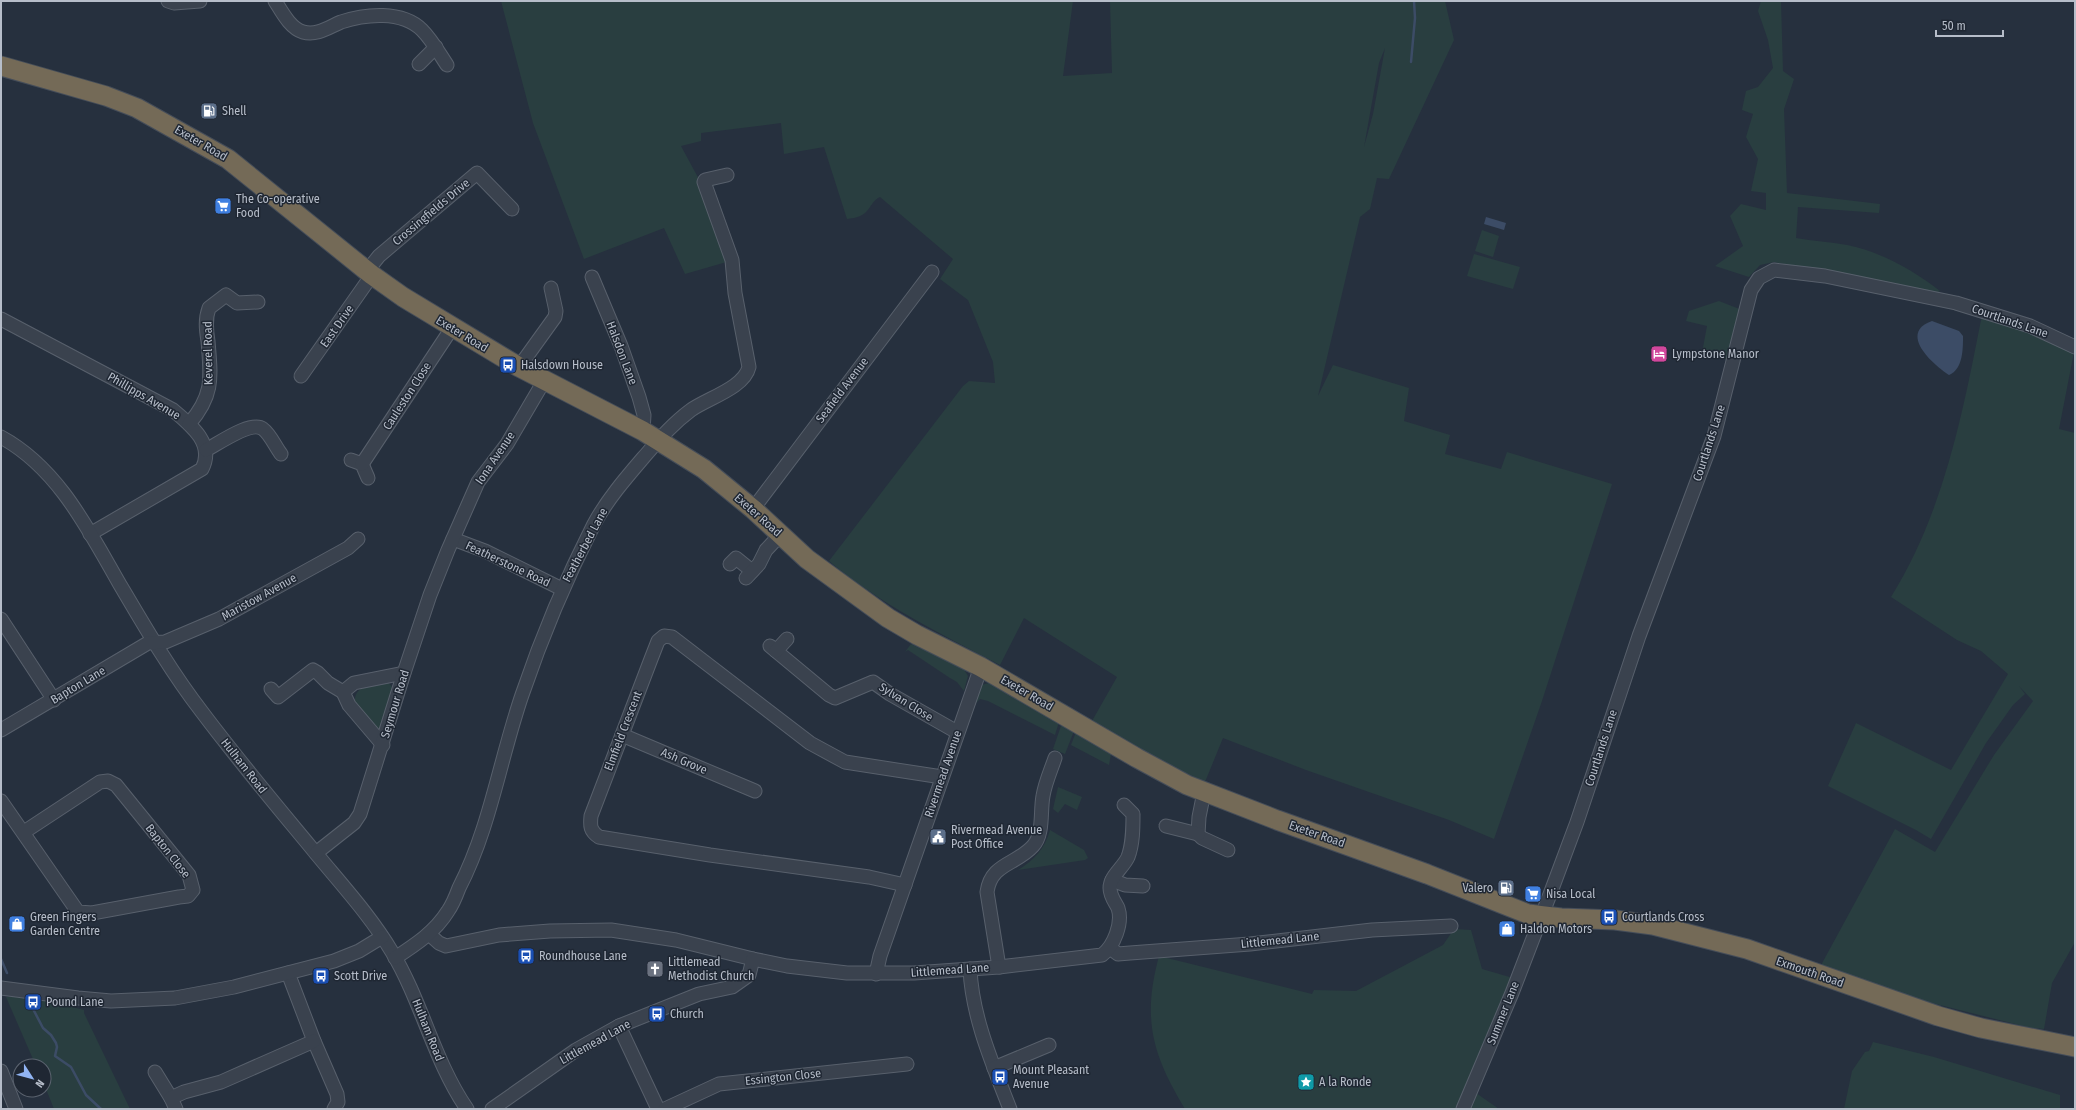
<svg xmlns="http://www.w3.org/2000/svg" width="2076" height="1110" font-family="'Fira Sans Condensed',sans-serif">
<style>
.green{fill:#293e40;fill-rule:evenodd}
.water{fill:#3c4c66}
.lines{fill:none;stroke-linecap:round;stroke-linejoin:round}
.stream{stroke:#3c4c66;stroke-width:2.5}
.minor-casing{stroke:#58606c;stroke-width:15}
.highway-casing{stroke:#454d59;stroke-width:21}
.minor{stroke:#3a424e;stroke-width:13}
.highway{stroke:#746a57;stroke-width:19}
.labels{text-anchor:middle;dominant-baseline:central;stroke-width:3;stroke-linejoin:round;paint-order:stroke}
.poi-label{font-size:12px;fill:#b6bdc9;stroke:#1f2733;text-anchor:start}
.street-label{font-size:12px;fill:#b6bdc9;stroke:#1f2733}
</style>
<rect width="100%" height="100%" fill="#26303e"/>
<g class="green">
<path d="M501,1H1073L1063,76L1112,73L1110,1H1445L1454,40L1389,179L1377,178L1370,209L1360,217L1318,396L1333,365L1409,388L1404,421L1450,435L1445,454L1501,469L1507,452L1612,484L1542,701L1494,839L1449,820L1306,770L1223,738L1205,782L1146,754L1092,721L1117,677L1024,618L1000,665C941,634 880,604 829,561L963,386L969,381L995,383L993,362L968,300L940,279L953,259L880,197C873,200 871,207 866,212C861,217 854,218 847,219L824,147L784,154L781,123L701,133V141L681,146L701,183L730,261L685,274L664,228L584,259L533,123ZM1385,48L1373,114L1364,147L1379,63Z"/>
<path d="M1761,1H1781L1783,71L1794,79L1784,109L1787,193L1880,204L1879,213L1798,207L1796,238C1813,241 1830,242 1847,245C1881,252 1913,270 1940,291L1931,295L1774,262L1760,265L1749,277L1715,266L1743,246L1730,216L1741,204L1766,210V193L1751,191L1758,159L1746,137L1753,114L1742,110L1746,91L1758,87L1773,68L1768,40L1758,11Z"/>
<polygon points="1482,230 1499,236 1493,257 1475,251"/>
<polygon points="1474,254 1520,267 1513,289 1467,276"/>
<polygon points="1719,301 1742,310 1730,360 1702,353 1707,326 1686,321 1689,311"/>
<path d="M1982,315L2064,345L2074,352L2059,429L2075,433V942L2052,983L2044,1029L2031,1028L1912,998L1820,967L1895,829L1935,852L1994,755L2033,701L2019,686L2025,694L2013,705L1986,743L1931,839L1916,830L1828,786L1856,723L1951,770L2008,674L1981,651L1957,640L1891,597C1944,512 1963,412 1982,315Z"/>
<polygon points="911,644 921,649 923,647 963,668 968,676 964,691 957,682 950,678 908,650 905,652"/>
<path d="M388,682L392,687L380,731H378L355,704C353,684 373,685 388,682Z"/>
<polygon points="989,683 997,685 1059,722 1055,735 988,701 980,699 972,707 981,685"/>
<polygon points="1062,723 1074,731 1065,754 1053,749"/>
<polygon points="1076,732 1111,754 1109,765 1071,745"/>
<polygon points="1058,787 1082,797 1077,810 1065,804 1058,813 1053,809"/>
<path d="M1050,830L1084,850L1088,858L1085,860L1018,870C1034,860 1045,849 1050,830Z"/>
<path d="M1454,929L1471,930L1482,969L1513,978L1460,1109H1185C1152,1054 1142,1019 1159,956L1312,994L1314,990L1356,991L1443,945Z"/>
<path d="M6,997C33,996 59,1003 84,1010V1013L130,1109H54L44,1084V1066H36Z"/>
<polygon points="1873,1042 1934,1057 2060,1095 2060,1109 1844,1109 1852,1071 1865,1052 1869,1051"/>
<polygon points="1476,1093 1499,1109 1469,1109"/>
</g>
<g class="water">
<polygon points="1486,217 1506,223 1504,230 1484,224"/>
<path d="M1932,321L1959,331L1963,336C1963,349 1963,369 1949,375C1932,364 1898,333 1932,321Z"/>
</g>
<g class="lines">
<g class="stream">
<polyline points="1411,62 1415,18 1414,1"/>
<polyline points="1,959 7,973"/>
<polyline points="27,1005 32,1007 43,1028 51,1035 56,1043 57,1047 55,1056 71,1067 86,1095 101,1109"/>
</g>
<g class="minor-casing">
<g id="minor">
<polyline points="168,1 174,3 200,1"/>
<path d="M275,1C282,12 290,28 303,32C317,36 329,27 341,22C365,14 402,10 422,30C432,40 439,53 447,65"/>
<polyline points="419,64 436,47"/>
<polyline points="367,271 379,256 477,173 512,209"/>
<polyline points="592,277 621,346 639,397 644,415 643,431"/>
<path d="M1,319L173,410C191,425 215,444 202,469L90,534"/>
<polyline points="519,367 555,317 556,311 551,288"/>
<polyline points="301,376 372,275"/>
<path d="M189,424C214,395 211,378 208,341C206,329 205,319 209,308L226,295L237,303L258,302"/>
<path d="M1,437C58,468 88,529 119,583C145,627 171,672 202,712C238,760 276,805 314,851C341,884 370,915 392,952C422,1002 434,1061 467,1109"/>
<path d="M206,450C218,444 251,420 263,429C270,434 275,446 281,454"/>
<polyline points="351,460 362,464 368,478"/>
<polyline points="362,464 452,328"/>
<polyline points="753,509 932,272"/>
<polyline points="453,539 485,551 562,589"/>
<polyline points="730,564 736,558 752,571"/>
<polyline points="746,578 759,564 766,550 781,534"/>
<polyline points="1,619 54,700"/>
<polyline points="770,646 829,695 835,698 873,682 890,694 957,732"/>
<polyline points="776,651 787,639"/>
<polyline points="271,689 278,697 313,670 318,673 328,683 343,692"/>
<polyline points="1,730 148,643 165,642 219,619 348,548 358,539"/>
<polyline points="622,735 755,791"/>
<polyline points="383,745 349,705 343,692 354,683 404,673"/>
<polyline points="1204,792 1199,817 1198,834 1202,838 1228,850"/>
<polyline points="1,801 78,912 92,913 179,897 188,896 193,890 189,875 116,785 108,781 100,782 24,832"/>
<polyline points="1166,826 1198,834"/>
<polyline points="316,853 354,823 360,814 404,673 430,595 448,550 478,482 507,444 544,381"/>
<polyline points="1112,880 1125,885 1143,886"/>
<path d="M905,885L869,877L710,855L599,837C590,831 590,826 591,816L651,659L658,641L664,636L672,637L810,743L845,762L942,777"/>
<polyline points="429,934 439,943 446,946 499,935 550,931 611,930 676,940 753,959"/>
<polyline points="1110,948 1118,954 1130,953 1250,944 1372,930 1451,926"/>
<path d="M395,958C415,945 435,932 448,911C453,904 456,896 459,888C490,828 500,759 522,695C542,636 566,579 594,524C607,500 625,479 643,458C658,441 672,424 691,410C708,398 744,388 749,367L735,293L732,260L704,182L705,180L727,175"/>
<path d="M999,967L987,892C991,863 1016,865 1033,846C1044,834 1040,812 1043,796C1045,783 1051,770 1055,758"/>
<path d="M970,969C972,1017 993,1065 1010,1109"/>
<polyline points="288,973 314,1041 337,1094 338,1102 334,1109"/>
<polyline points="876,974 880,956 981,667"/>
<polyline points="1,988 78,998 111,1001 175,998 234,987 334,961 359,951 382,937"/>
<polyline points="619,1026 658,1109"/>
<polyline points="994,1068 1049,1045"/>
<polyline points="1,1071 16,1109"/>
<polyline points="155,1072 171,1098"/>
<polyline points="176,1109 171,1098 184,1092 221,1082 314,1041"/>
<path d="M492,1109L576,1050L619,1026L699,994L732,987L749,975L753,959L787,966L847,973H914L999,967L1102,955C1114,946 1123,923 1118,908C1115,902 1110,896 1110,888C1110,876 1123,868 1128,857C1133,844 1133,828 1133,814L1124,805"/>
<polyline points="665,1109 719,1084 907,1064"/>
<polyline points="1463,1109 1512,993 1552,889 1577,822 1639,636 1714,436 1751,290 1759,278 1774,270 1825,276 1956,303 2030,326 2075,347"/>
</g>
</g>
<g class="highway-casing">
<polyline id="highway" points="1,66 106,96 137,108 228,159 372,275 403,297 519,367 643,431 704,469 753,509 807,559 888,618 917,635 981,667 1137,758 1187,785 1277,820 1427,874 1528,914 1561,918 1615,920 1653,925 1747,949 1938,1016 1981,1028 2075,1047"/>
</g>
<use href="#minor" class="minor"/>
<use href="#highway" class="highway"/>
</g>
<defs>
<g id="fuel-square" transform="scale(0.9)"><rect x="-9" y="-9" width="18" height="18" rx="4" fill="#5c6f8a" stroke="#1f2733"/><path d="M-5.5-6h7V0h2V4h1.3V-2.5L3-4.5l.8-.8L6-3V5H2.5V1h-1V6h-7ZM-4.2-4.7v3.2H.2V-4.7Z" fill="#fff"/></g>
<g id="supermarket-square" transform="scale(0.9)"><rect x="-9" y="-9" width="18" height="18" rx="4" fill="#3f7fe0" stroke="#1f2733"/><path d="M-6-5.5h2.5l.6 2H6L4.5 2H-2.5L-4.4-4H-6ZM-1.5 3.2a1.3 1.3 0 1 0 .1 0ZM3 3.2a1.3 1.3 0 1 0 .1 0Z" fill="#fff"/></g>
<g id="hotel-square" transform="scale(0.9)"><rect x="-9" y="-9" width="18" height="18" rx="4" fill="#d1479c" stroke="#1f2733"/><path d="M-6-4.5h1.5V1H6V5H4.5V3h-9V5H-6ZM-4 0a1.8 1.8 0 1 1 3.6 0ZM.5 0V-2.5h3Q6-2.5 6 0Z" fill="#fff"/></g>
<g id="bus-square" transform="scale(0.9)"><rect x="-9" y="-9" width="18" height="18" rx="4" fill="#1a4fb4" stroke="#1f2733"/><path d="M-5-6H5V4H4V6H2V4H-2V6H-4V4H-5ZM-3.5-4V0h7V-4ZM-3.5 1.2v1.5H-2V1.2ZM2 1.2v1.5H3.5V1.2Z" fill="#fff"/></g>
<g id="civic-square" transform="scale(0.9)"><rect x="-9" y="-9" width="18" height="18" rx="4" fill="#5c6f8a" stroke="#1f2733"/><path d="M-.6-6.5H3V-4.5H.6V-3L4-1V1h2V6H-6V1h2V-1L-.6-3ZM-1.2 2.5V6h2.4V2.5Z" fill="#fff"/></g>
<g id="shop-square" transform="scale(0.9)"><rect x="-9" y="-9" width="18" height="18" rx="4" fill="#3f7fe0" stroke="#1f2733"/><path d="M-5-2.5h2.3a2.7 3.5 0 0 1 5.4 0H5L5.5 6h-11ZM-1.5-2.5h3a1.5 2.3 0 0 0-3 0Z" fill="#fff"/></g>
<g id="church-square" transform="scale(0.9)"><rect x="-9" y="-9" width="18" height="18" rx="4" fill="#6b7280" stroke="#1f2733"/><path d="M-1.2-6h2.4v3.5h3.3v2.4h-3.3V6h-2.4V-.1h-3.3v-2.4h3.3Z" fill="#fff"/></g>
<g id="sight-square" transform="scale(0.9)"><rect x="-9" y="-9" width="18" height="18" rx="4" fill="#0f9aa8" stroke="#1f2733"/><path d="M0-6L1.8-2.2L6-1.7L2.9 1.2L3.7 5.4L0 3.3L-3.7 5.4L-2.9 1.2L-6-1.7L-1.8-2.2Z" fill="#fff"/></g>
</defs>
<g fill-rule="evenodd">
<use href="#fuel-square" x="209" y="111"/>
<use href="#supermarket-square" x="223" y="206"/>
<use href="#hotel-square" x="1659" y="354"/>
<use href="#bus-square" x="508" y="365"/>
<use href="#civic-square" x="938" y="837"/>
<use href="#fuel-square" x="1506" y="888"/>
<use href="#supermarket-square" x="1533" y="894"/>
<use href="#bus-square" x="1609" y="917"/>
<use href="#shop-square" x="17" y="924"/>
<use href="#shop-square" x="1507" y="929"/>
<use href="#bus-square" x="526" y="956"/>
<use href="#church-square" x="655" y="969"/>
<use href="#bus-square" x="321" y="976"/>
<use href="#bus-square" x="33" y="1002"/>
<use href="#bus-square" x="657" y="1014"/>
<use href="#bus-square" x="1000" y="1077"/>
<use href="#sight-square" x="1306" y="1082"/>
</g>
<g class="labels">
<g class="poi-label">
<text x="222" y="111">Shell</text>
<text x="236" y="199">The Co-operative<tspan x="236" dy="14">Food</tspan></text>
<text x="1672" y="354">Lympstone Manor</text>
<text x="521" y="365">Halsdown House</text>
<text x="951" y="830">Rivermead Avenue<tspan x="951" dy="14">Post Office</tspan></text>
<text x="1493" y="888" text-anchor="end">Valero</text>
<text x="1546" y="894">Nisa Local</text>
<text x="30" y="917">Green Fingers<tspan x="30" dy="14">Garden Centre</tspan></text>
<text x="1622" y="917">Courtlands Cross</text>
<text x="1520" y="929">Haldon Motors</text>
<text x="539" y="956">Roundhouse Lane</text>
<text x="668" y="962">Littlemead<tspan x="668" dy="14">Methodist Church</tspan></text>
<text x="334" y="976">Scott Drive</text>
<text x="46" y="1002">Pound Lane</text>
<text x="670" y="1014">Church</text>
<text x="1013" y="1070">Mount Pleasant<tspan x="1013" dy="14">Avenue</tspan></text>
<text x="1319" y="1082">A la Ronde</text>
</g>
<g class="street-label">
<text transform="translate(201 143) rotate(30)">Exeter Road</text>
<text transform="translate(431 212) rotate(-40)">Crossingfields Drive</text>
<text transform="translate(2010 321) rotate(19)">Courtlands Lane</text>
<text transform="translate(337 326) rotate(-55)">East Drive</text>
<text transform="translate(462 334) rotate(31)">Exeter Road</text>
<text transform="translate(208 353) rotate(-91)">Keverel Road</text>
<text transform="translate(622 353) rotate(69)">Halsdon Lane</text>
<text transform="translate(842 390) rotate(-53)">Seafield Avenue</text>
<text transform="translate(144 396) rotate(30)">Phillipps Avenue</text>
<text transform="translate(407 396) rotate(-57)">Cauleston Close</text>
<text transform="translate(1709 443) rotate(-72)">Courtlands Lane</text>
<text transform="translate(495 458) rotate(-56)">Iona Avenue</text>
<text transform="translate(758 515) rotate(41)">Exeter Road</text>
<text transform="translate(585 545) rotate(-62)">Featherbed Lane</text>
<text transform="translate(508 564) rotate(25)">Featherstone Road</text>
<text transform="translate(259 597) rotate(-29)">Maristow Avenue</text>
<text transform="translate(78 685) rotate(-31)">Bapton Lane</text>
<text transform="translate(1027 693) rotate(30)">Exeter Road</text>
<text transform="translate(906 702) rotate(32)">Sylvan Close</text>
<text transform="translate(395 704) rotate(-73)">Seymour Road</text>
<text transform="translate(623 731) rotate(-69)">Elmfield Crescent</text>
<text transform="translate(1601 748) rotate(-72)">Courtlands Lane</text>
<text transform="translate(684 761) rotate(23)">Ash Grove</text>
<text transform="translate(244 766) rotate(52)">Hulham Road</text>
<text transform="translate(943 774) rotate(-71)">Rivermead Avenue</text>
<text transform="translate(1317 834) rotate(19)">Exeter Road</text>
<text transform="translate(168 851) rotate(52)">Bapton Close</text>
<text transform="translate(1280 940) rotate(-6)">Littlemead Lane</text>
<text transform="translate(950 970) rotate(-4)">Littlemead Lane</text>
<text transform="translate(1810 972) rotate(19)">Exmouth Road</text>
<text transform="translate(1503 1013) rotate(-68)">Summer Lane</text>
<text transform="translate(428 1030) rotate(68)">Hulham Road</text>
<text transform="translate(595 1042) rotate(-29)">Littlemead Lane</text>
<text transform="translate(783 1077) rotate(-6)">Essington Close</text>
</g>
</g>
<rect width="2076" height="1110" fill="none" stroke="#b6bdc9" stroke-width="4"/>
<g transform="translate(32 1078) rotate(126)"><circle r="19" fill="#1f2733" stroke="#5b636f"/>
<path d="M0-3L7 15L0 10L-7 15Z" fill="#91b4f3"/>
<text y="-6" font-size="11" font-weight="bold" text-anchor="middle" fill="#b6bdc9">N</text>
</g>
<path d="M1936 30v6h67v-6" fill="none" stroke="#b6bdc9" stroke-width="2"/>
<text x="1942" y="30" font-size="12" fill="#b6bdc9" stroke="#1f2733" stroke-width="3" paint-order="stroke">50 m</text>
</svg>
